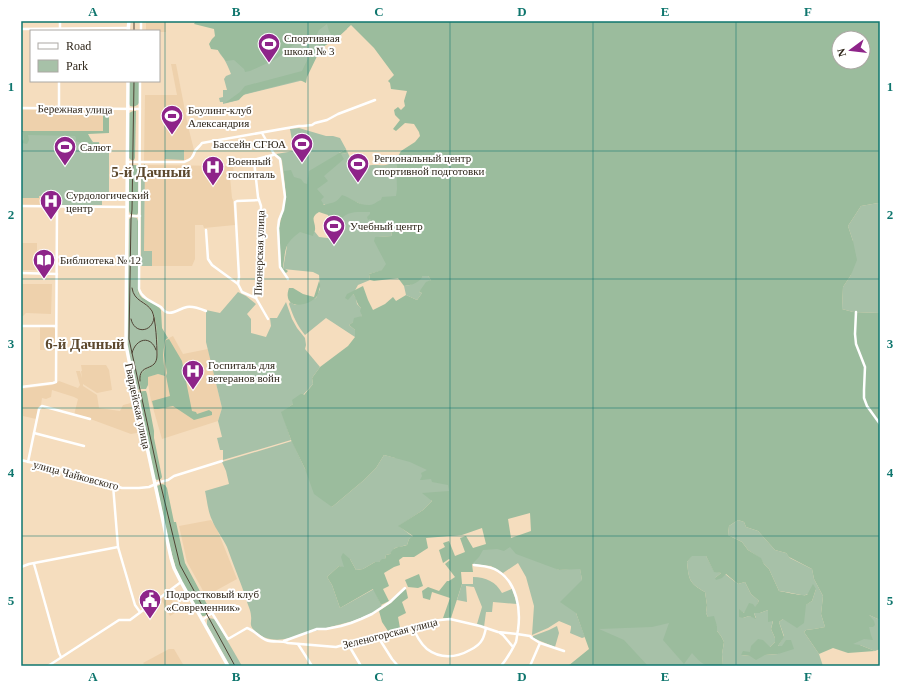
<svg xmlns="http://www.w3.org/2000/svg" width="901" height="687" font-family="'Times New Roman',serif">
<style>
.built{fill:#eed1ac}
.green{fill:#a7c1a8}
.forest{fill:#9bbc9d;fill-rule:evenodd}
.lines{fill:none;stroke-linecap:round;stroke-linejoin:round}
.street{stroke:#fff;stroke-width:2.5}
.secondary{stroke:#fff;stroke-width:3.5}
.tram{stroke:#4f4334;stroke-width:1}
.grid{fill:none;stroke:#0f766e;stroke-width:1;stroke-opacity:0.55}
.labels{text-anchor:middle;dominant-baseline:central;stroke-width:4;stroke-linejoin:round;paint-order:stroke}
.poi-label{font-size:11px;fill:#2e2519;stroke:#fff;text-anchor:start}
.street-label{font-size:11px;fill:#2e2519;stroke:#fff}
.district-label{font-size:15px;font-weight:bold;fill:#5d492e;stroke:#fff}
.neatline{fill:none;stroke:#0f766e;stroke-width:1.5}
.grid-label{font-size:13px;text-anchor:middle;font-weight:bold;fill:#0f766e}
</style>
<rect width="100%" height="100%" fill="#f5ddbe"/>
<g class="built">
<polygon points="146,21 166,21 166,32 159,32 159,31 146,31"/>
<polygon points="171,64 176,64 188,126 194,150 193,155 190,158 183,161 144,161 145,95 177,95"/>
<polygon points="21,110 109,110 109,130 106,130 104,133 23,131 23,139 21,142"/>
<polygon points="145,165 233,166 234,174 230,177 232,198 233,200 235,225 204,228 203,225 195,225 195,259 192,266 152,266 152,251 144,251"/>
<polygon points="39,195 48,196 47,205 21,205 21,198 39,198"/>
<rect x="21" y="243" width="16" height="27"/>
<polygon points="21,284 52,284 51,314 26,313 23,316 21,316"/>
<polygon points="40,327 53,327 55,329 55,350 40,350"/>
<polygon points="173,336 183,354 208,349 222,408 218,421 162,439 151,401 147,377 158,374 165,376 163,355 165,340"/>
<polygon points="81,365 106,365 109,370 112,390 97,393 83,384 83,386 97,395 99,408 120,411 123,405 135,402 142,432 131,434 93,420 74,415 78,399 74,397 52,390 51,397 46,399 42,398 41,405 39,408 36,419 23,416 22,412 21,413 21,389 52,385 59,381 78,388 80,385 76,371 80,371 82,378 81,371 82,371"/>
<polygon points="211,520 217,529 237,579 206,596 187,562 179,526"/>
<polygon points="169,595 178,611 170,616 161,599"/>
<polygon points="169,649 174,649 184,666 146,666 143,663"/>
</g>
<g class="green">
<path d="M321,21L347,29L336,39L321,48L319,51L304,80L243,95L239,100L223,104V102H220L219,98L223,97V90H227L224,79L226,76L231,74C229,69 227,64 224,59C221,55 219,53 217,48Z"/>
<path d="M299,128L326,136H333L340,138L346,149L339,153L341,154L347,153V151L355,168L352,175C355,173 357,171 360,169C369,163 376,166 386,165C389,164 393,163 396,162L398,197L383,201L371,209L343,196L332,208L321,203L286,193L282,161L280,157L276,154L294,151L290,129Z"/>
<polygon points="23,131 87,133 93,142 99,142 100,147 109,148 109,192 102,192 102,205 47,205 47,196 39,196 39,198 21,198 21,142 23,139"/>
<polygon points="165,150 184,150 184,160 165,159"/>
<polygon points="145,164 144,251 152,251 152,266 141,266 141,167"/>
<polygon points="878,203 880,205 880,313 853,312 842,309 843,287 851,275 853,241 848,226 861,206"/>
<path d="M342,211H373L389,221L392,236L378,237L469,247L369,274L370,280L358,285L353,294L356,298L357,304L361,308L362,316L349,325L355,330V337L326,318L305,335C297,325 293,316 289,304L290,302L295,305L316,298L320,289L319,275L313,272L283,269L288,240L300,229L315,232L319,237L336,239L340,231Z"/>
<path d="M132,217L137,218V290C139,301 144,301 151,309C157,316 159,348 157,357C155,372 134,365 141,389L136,390L127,345L129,219Z"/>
<polygon points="423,276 428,276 431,280 419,292 422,293 417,300 406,295 404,286 410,285"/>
<polygon points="238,292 246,296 256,304 247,314 251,319 251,333 266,337 271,326 270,318 277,318 286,302 292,319 297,328 305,338 306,345 305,349 320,367 312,378 313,384 303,395 302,393 293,404 282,412 291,440 223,460 223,450 220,450 217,438 222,437 218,421 222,408 206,342 206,310 220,313"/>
<path d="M292,441L305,469L332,507L364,480L376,468L384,455L396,458L556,446L431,500L432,501L423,510L399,526L413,537L409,539L407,545L395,548L390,554L386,555L385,559L379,562H375L363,569L356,570L350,559L344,568L339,566L327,577L332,585L340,608L374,589L382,607C363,620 345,623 323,629C302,633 275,649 256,632C248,625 252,623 251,616C251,610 247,604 246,598C240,581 233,564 227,547C223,538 216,530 212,520C208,512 207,500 205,491L229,484L226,471L222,462Z"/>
<path d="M738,520L744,522L746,527L758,531L775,550L786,553L790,558L812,569L814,579L823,596L821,614L825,627L814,629L806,630L804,632L819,654L823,666H723L722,654L724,642L721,636L717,631V626L708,617L706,613L707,605L705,592C689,583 689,580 687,562L692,555L706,556L714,571L721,573L715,578L725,574L738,584L745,582L751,594L759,601L755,608L744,613L739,610L743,618L749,616L756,618L754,613H760L768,610V621L773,620L771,629L775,638V642L770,647L741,655L750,656L778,654L782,646H778L784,636L779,622L783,619L812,601L816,589C813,591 809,595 805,595C802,596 784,591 779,591L769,569L764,564L760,558L748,550L742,542L728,535L729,526Z"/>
<polygon points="511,542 559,570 580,568 582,580 576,613 585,637 582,638 570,633 571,628 571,626 559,621 548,628 532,635 534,606 526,577 518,563 503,573 491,566 472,564 470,551"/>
<path d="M473,577C486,577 496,582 502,593L512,589L517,604L493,602L492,612H486L484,627L477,624L482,607L474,587L466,586L467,602L457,600L462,584H473Z"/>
<polygon points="659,608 716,666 595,666 591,631 619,623 620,628 652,614"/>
<polygon points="869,615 880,620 880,649 875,651 860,645 852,645"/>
<polygon points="209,618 214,619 216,621 242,666 230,666 207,625 207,620"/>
<polygon points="557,626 559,633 555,647 533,638 533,636 549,630"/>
</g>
<g class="forest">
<path d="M196,21H880V205L878,203L861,206L848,226L853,241L857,260L851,275L843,287L842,309L853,312L880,313V620L869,615L874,621L875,625L873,627H869L871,635L873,640L864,639L853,644L860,645L875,651L848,653L833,648L819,654L804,632L806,630L814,629L825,627L821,614L823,596L814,579L812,569L789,557L786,553L775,550L758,531L746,527L744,522L738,520L729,526L728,535L742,542L748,550L761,558L764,564L769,569L779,591C786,592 801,596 807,595L813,584L816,589L812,601L806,605L804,623L797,628L783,619L779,622L784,637L778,646H782L786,640H791L794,649L778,654L765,655L756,660L750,656L741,655L743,651L750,652L751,646L758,639L763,640L770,647L775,642V638L771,629L773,621L768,622V610L760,613H754L756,619L749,616L743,618L739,617V609L744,613L749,603L753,604L755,607L759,601L751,594L745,582L738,584L726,574L722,578L716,580L715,578L721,573L714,572L706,556H692L687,562C689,580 689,583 705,592L707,605L706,613L708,617L714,616L717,626V631L721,636L724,642L722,654L723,666C706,666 704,667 692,653L684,664L663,640L669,623L652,627L599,629L624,640L648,666H568L589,649L576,613L560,602L582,580L580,569L559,570L516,554L510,547L504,551L497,549L483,550L479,557L472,564L473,572H461L462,584L451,618H443L450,598L432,592L430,600L423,598L422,591L428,587L439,591L447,581H449L455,577L445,564L450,560L449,559L443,563L439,550L445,547L443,543L449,541L455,556L465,552L460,538L466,536L473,548L486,544L482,528L462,535L426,538L428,548L414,557H403L399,560L400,565L394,567L384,573L389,586L383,589L389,601L381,605L373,589L340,608L332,585L327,577L339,566L344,567L341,557L343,553L350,559L356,570L363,569L375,562H379L382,559H385L386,555L390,554C393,546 401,547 407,545L409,539L413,536L398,526L423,510L432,501L422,493L449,491L448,485L432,482L431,479L422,480H420L422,476L421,473L427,470L410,462L384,455L376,468L364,480L332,507L314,494L305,469L291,440L281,412L293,404L292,400L302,393L304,395L313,384L312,378L320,367L348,346L355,337V330L349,325L353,322L354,318L362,316L360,311L361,308C356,303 357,299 353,294L348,300L345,298L347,294L363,286L368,300L373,310L385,304L393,297L396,301L406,295L417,300L422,293L419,292L426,282L431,280L428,276H423C418,283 413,285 404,286L398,278L374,281L370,280L369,274L382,270L386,264L374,241L375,237L392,236L389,221L373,222L370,219L368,220L367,217L370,214V212C356,212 346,210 338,223L332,222L328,215L319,212C309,218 316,222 315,230C315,232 313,234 313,236L300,232C284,244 286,248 283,267V269H285L288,271L286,273L284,272L281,267L279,228L286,196L284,171L291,170L294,177L301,179L304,183L307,184L309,171L346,149L347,153L341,154L344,159L324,176L328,181L317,189L324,197L321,200L324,205C334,202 336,203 342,195C352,198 359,206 370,205C374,205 377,201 381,200L382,197L396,196L397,189L396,160L401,151L415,142L420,136L419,132L414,124L405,123L396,131L393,129L400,120L395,115L394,110L398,107L401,110L405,106L404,101L407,91L391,89L390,83L388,81L394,75L374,48L351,25L338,37L321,48L307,77L306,83L300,80L245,94L238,100L225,103L240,92L245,86L302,71L311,52L333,36H332L329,31L327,24L319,30L316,36L310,35L300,40L288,49L283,54L274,60L250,71L245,72L244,69L234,60L226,61L218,50L211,49L209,44L212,39L215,36L214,29L194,24ZM839,38H863V62H839ZM530,513L531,531L511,538L508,519Z"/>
<path d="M129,81H139V103C137,106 134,107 130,106L129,104Z"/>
<polygon points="133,111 136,111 136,112 135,158 134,160 131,160 129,158 129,113"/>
<path d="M94,112H109V133L88,134L92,143H99V151L91,152C88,147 84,143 78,142L76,141V138L75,136L28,135L29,140L27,144L22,143L24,139L23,132H21V131H103V115H94Z"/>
<polygon points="132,165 136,165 139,170 138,213 137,215 130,214 129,211 129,169"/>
<path d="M137,218L138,221V289C140,300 145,298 153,303C156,305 159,307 161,310L162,328L168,338L165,340L163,355L165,376L158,374L148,377V385L146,389H141C134,365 155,372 157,357C159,348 157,316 151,309C144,301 139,301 137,290Z"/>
<path d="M319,281C321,285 320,287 319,290C319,291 318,295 317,296C312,304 291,310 288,298C287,294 288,291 289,288H293L303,294L314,297Z"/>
<polygon points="169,339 182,361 192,411 196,412 197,414 209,410 212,412 212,415 194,420 173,406 158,409 154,409 152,401 170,396 166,376 167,373 164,355 166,340"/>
<polygon points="144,391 146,391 147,394 154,431 154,438 162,477 161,479 157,480 155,479 137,392"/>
<polygon points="162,484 165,485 167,488 174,522 176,522 185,563 210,610 205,616 202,616 183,584 176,569 170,547 157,487 157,486"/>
<polygon points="419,574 423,586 418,588 408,587 405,580"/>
<polygon points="406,589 408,598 402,602 406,613 398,617 400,628 388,631 382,622 379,611 391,603 403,590"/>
</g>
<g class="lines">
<g class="street">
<polyline points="60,21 60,31"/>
<polyline points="141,21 141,31"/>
<polyline points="21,29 129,28"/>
<path d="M140,81L139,289C142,299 153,302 161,307C169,319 177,309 187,307C193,306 201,309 206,311"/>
<polyline points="21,108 140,109"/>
<polyline points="59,109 59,81"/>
<polyline points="262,133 274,154 280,159 285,197 283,210 279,220 278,228 280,267 288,279"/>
<path d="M127,162H184C191,160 193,157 195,151C197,148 200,146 202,143L299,126H303L312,125L315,123L327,120L338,114L375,100"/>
<polyline points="21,206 127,207"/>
<polyline points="127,216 140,216"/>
<polyline points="206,230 208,259 212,265 238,284 242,292 256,298"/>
<polyline points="21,273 57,274"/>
<polyline points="238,284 239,277 235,202 237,201 259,200"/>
<polyline points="856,312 855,334 856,344 865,367 864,390 864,398 867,406 880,424"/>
<polyline points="268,319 256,298 258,284 261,243 261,206 258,197 254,161 257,159 273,155 274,154"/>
<polyline points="21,326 56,326"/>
<polyline points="21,387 53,383 56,382 57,206"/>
<polyline points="34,433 84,446"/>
<polyline points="21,460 107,481 113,485 122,488 139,488 149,487 160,482 168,480 174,476 222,461"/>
<polyline points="28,462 39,409 42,406 90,419"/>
<polyline points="113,485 118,547 135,605 140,612"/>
<polyline points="34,564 59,653 61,657"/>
<path d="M474,565C482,566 491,566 498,571C517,583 521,609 518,630C517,634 517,638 516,642C512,650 507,659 501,666"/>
<polyline points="21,567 29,564 118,547"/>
<path d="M202,620L212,613L228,639L247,628C254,630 259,637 266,640C273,643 281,640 288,643L336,647L431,621L450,619L480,626L498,632L517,634L530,636L532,638L540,643L564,651"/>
<path d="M412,625C416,634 419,642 427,649C440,659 456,658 470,650C474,648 480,644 482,640C484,637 485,632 486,628"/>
<polyline points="500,633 503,635 513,647"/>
<polyline points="376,637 380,640 392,659 398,666"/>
<polyline points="284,641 317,629 326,629 341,626 351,623 361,619 372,614 390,602 405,588"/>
<polyline points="298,644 312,666"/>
<polyline points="348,644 361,666"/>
<polyline points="48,666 119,620 130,620 181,582"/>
<polyline points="530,666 540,643"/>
</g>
<g class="secondary">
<polyline points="128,31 129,21"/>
<polyline points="128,81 126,345 137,401 171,558 174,568 181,582 228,666"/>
</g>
<g class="tram">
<polyline points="134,31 134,21"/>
<polyline points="134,81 132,210 131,219 129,339 160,482 180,565 235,666"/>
<path d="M132,288C134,302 146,301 152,311C156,319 157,346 157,355C157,373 138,362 140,381"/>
<path d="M131,319C134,334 152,333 154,318"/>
<path d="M132,353C136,338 151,335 156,350"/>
</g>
</g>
<path class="grid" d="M165,21V666M308,21V666M450,21V666M593,21V666M736,21V666M21,151H880M21,279H880M21,408H880M21,536H880"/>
<defs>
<g id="stadium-pin" transform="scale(1.15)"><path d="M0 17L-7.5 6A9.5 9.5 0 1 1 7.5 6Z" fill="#8e2489" stroke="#fff"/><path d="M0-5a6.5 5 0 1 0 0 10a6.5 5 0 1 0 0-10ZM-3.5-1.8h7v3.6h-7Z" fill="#fff"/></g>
<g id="hospital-pin" transform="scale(1.15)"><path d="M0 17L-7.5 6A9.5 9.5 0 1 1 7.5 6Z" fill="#8e2489" stroke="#fff"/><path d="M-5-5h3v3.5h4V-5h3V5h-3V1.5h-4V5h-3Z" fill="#fff"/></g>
<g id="library-pin" transform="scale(1.15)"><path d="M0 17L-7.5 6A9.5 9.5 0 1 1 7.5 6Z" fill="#8e2489" stroke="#fff"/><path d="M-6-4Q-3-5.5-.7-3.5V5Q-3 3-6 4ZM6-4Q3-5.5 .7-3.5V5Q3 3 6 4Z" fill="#fff"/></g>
<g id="civic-pin" transform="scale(1.15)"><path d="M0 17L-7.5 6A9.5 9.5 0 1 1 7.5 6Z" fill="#8e2489" stroke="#fff"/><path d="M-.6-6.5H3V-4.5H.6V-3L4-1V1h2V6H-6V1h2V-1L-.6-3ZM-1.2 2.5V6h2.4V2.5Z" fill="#fff"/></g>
</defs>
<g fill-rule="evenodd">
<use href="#stadium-pin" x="269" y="44"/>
<use href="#stadium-pin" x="172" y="116"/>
<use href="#stadium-pin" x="302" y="144"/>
<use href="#stadium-pin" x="65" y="147"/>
<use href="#stadium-pin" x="358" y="164"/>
<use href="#hospital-pin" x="213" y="167"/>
<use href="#hospital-pin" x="51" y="201"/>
<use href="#stadium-pin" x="334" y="226"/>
<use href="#library-pin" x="44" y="260"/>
<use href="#hospital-pin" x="193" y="371"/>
<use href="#civic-pin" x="150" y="600"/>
</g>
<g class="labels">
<g class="poi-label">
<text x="284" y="38">Спортивная<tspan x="284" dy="13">школа № 3</tspan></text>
<text x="188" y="110">Боулинг-клуб<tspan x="188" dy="13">Александрия</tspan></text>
<text x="286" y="144" text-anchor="end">Бассейн СГЮА</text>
<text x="80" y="147">Салют</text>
<text x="374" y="158">Региональный центр<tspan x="374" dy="13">спортивной подготовки</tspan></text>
<text x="228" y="161">Военный<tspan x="228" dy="13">госпиталь</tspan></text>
<text x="66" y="195">Сурдологический<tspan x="66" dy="13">центр</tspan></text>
<text x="350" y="226">Учебный центр</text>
<text x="60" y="260">Библиотека № 12</text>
<text x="208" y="365">Госпиталь для<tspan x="208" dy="13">ветеранов войн</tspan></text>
<text x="166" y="594">Подростковый клуб<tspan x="166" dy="13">«Современник»</tspan></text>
</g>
<g class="street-label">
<text transform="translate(75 109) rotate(1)">Бережная улица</text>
<text transform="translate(259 253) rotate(-88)">Пионерская улица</text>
<text transform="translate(138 406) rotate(78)">Гвардейская улица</text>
<text transform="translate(76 475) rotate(15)">улица Чайковского</text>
<text transform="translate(390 633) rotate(-14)">Зеленогорская улица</text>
</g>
<g class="district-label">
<text x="151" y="172">5-й Дачный</text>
<text x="85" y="344">6-й Дачный</text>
</g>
</g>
<rect width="901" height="687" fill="none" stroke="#ffffff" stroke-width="44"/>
<rect x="30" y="30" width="130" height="52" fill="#ffffff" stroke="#aba8a3"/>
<rect x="38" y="43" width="20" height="6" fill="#ffffff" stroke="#aba8a3"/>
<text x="66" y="50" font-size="12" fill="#2e2519">Road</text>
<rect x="38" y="60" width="20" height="12" fill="#a7c1a8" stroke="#aba8a3"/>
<text x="66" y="70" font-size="12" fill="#2e2519">Park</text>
<g transform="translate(851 50) rotate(255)"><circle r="19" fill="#ffffff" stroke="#aba8a3"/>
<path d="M0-3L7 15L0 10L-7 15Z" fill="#8e2489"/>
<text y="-6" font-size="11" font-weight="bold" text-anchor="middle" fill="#2e2519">N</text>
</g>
<rect x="22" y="22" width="857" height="643" class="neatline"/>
<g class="grid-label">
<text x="93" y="16">A</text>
<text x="236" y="16">B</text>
<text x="379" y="16">C</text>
<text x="522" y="16">D</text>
<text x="665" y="16">E</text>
<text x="808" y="16">F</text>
<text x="11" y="91">1</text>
<text x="890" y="91">1</text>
<text x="11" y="219">2</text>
<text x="890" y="219">2</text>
<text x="11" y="348">3</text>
<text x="890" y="348">3</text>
<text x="11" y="477">4</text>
<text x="890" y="477">4</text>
<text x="11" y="605">5</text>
<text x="890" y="605">5</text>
<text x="93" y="681">A</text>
<text x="236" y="681">B</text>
<text x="379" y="681">C</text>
<text x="522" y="681">D</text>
<text x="665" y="681">E</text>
<text x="808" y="681">F</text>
</g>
</svg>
